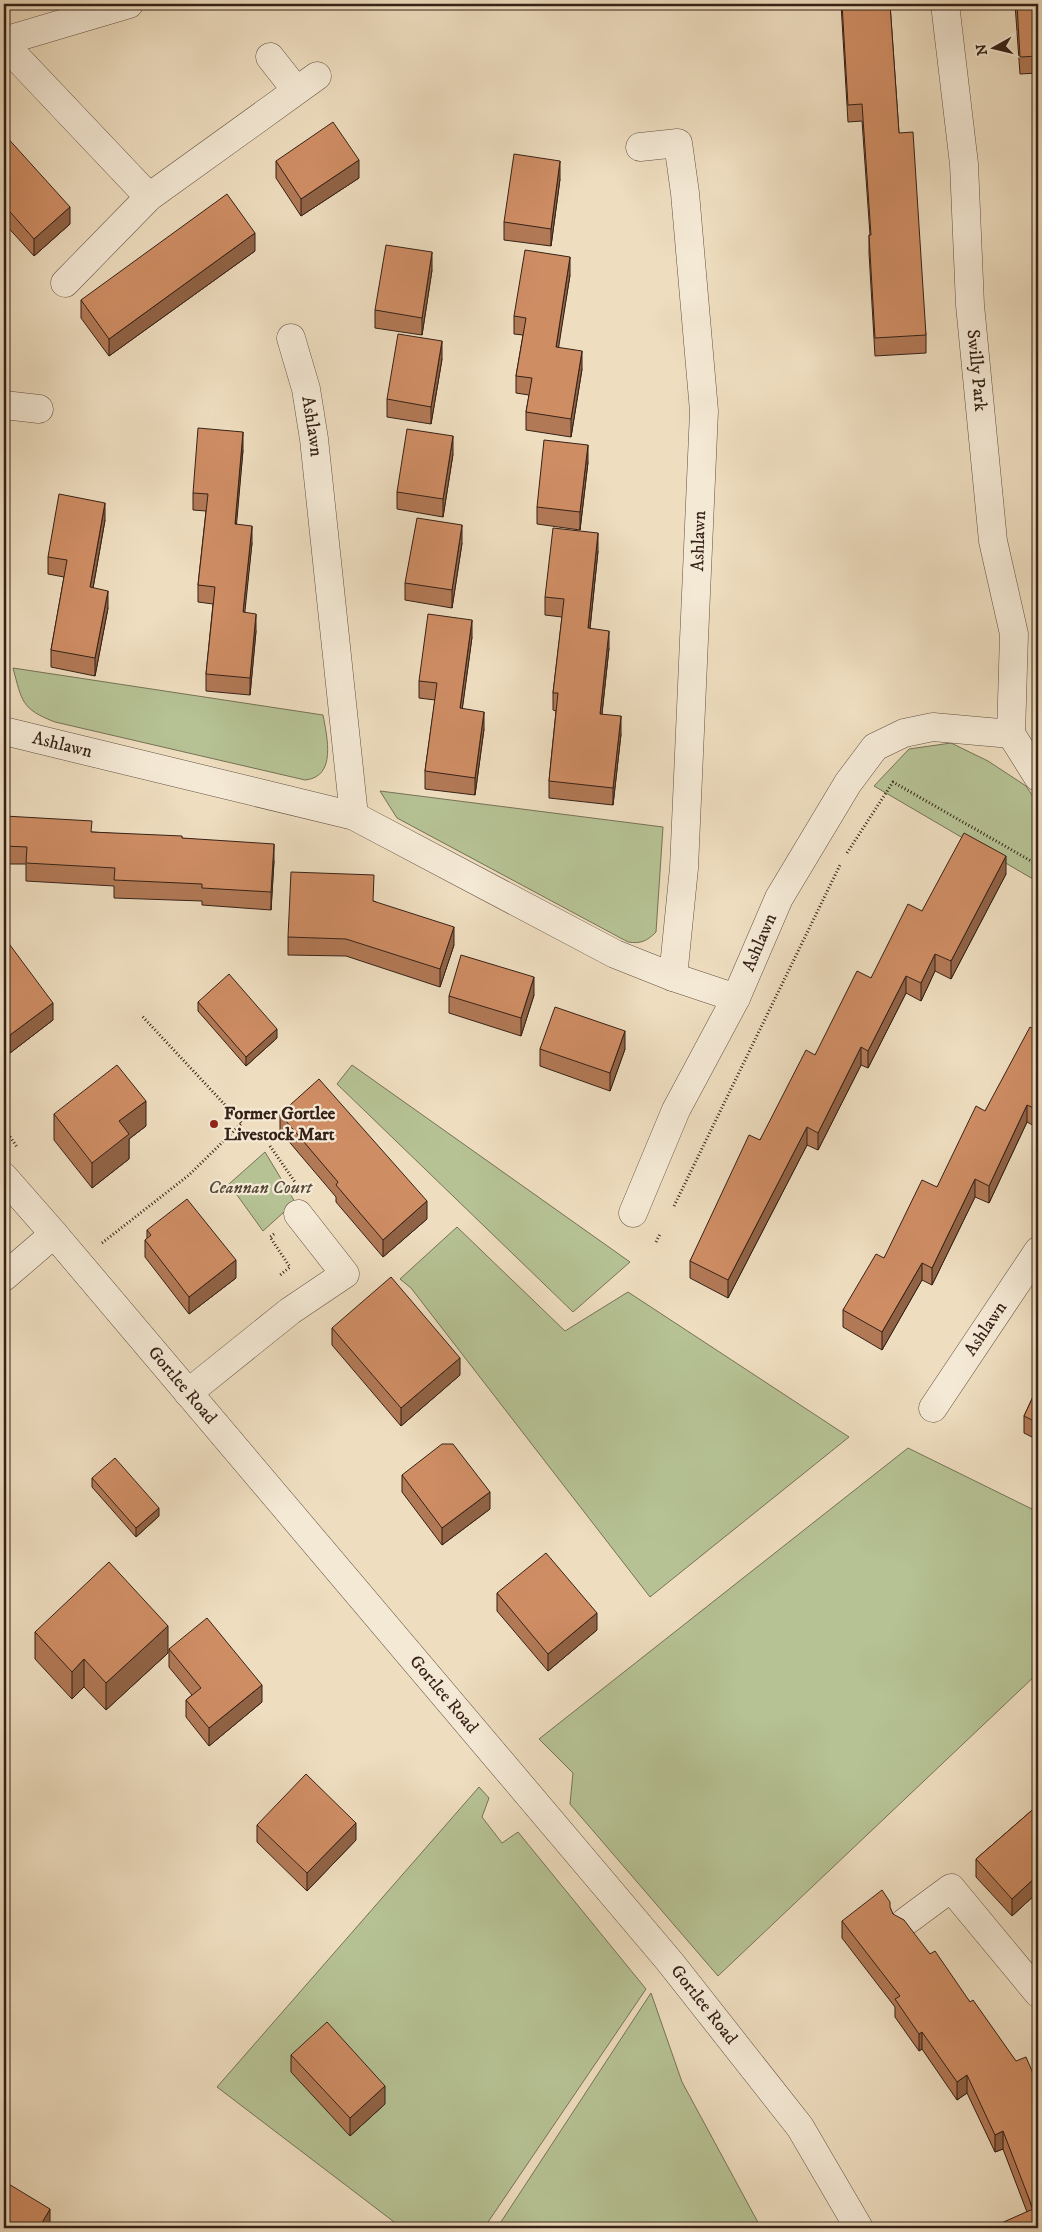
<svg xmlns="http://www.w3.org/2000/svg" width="1042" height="2232" font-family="'IM FELL DW Pica',serif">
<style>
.green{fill:#b6c294;stroke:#767256}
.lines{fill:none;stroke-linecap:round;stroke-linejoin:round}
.minor-casing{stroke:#635041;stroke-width:29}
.path{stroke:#352117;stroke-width:3;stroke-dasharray:1 2.5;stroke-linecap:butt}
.minor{stroke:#f4e9d5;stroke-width:28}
.wall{fill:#b27956;stroke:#352117}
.shaded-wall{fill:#916346;stroke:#352117}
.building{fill:#cf8d64;stroke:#352117}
.poi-dot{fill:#8f2418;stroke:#f4e9d5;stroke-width:2}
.labels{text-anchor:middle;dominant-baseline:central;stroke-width:4.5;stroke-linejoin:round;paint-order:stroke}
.street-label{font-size:18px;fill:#352117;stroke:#f4e9d5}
.poi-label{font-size:18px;font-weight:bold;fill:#352117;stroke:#f4e9d5;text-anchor:start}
.park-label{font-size:18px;font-style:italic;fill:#554936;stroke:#f4e9d5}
</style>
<rect width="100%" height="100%" fill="#eeddbf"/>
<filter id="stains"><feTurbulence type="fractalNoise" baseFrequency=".004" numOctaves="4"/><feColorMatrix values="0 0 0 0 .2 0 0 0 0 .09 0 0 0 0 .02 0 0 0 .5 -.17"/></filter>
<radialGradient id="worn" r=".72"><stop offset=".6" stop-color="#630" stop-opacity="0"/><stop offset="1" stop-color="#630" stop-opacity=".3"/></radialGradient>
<g class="green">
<path d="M13,668L323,715C327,737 337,777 305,780L55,722C21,709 22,701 13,668Z"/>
<polygon points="951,743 988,761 1026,786 1038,804 1038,882 874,786 909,749"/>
<path d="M380,791L663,827L656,932C647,941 641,944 628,942L397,818Z"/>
<polygon points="352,1065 630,1262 573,1312 337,1084"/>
<polygon points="265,1152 295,1202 263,1231 229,1184"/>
<polygon points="457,1227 565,1331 628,1292 849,1437 650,1597 411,1288 400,1279"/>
<polygon points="908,1448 1038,1512 1038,1673 718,1976 570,1804 573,1773 539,1739"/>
<polygon points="479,1787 489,1798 482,1817 502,1843 518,1832 646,1989 484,2228 402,2228 217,2087"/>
<polygon points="651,1993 682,2082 761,2228 497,2228"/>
</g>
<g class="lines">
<g class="minor-casing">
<g id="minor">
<path id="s1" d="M945,4L964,164L970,305L993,541L1014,634L1011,734"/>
<polyline points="4,41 129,4"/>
<polyline points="4,44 149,197"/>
<polyline points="270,57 296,90"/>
<polyline points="640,147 678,143 685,193 704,411 684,868 673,977"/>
<polyline points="65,283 149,197 317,76"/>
<path id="s2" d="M291,338L306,389L314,439L354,816"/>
<polyline points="4,405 39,409"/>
<path id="s3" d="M4,731L354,816L615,954L673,977L736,998"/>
<polyline points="1011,734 1038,777"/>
<path id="s4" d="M4,1177L54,1234L670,1962L800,2127L859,2228"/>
<path id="s5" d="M633,1213L676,1110L736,998L779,898L848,783L875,747L904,733L933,727L1011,734"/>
<polyline points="4,1277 54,1234"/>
<polyline points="188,1393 290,1311 345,1274 298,1214"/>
<path id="s6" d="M933,1408L1038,1251"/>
<polyline points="905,1922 951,1888 1038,1993"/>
</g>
</g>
<g class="path">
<polyline points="847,853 893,782 1038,865"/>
<polyline points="4,1128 17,1147"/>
<polyline points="270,1146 295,1182"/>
<polyline points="674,1206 841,863"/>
<polyline points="274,1234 270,1237 290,1267 279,1276"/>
<polyline points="656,1242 660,1234"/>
<polyline points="102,1243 189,1175 242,1123 142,1016"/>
</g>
<use href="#minor" class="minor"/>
</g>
<g class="wall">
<polygon points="841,4 890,4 899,133 926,335 926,353 875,356 869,253 869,235 870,235 862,121 848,122"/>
<polygon points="1015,4 1038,4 1038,73 1020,74"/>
<polygon points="4,134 70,224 34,256 4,223"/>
<polygon points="276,161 359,178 301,216 276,178"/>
<polygon points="560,179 551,246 504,240 504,222"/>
<polygon points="255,251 109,356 81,318 81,300"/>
<polygon points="432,270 422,335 375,328 375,310"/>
<polygon points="570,275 558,347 582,369 571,437 526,430 526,412 529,395 516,393 516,376 523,335 514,334 514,316"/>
<polygon points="442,359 431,424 387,417 387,399"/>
<polygon points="243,450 236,524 252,543 244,613 256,631 250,695 206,691 206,674 213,604 198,602 198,585 206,511 193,510 193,493"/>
<polygon points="453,454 443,517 397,509 397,492"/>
<polygon points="588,462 580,530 537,524 537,507"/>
<polygon points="105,520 93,588 108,608 95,676 51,667 51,650 64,577 48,574 48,557"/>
<polygon points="462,543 452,608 405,600 405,583"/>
<polygon points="598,551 590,629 609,648 602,714 621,734 613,805 549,798 549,781 556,711 553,710 553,693 562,617 545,615 545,597"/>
<polygon points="472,637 462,709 484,729 475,795 425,789 425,771 435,700 419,698 419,681"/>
<polygon points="4,800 6,816 92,832 182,838 274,861 271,910 202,905 202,901 114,898 114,886 26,881 26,864 4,864"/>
<polygon points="1006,874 951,979 935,971 921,1001 906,993 868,1068 861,1065 818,1150 807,1145 728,1298 690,1278 690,1261 760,1140 815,1055 871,978 922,911"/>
<polygon points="374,901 454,945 440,987 346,956 288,955 288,937"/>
<polygon points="4,937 53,1020 10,1053 4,1045"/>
<polygon points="534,995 521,1036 449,1013 449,996"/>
<polygon points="198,1002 277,1038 246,1066 198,1011"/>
<polygon points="1038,1032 1038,1128 1027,1122 989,1203 975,1197 932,1285 922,1280 882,1350 843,1327 843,1310 884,1258 937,1187 985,1111"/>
<polygon points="540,1049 625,1049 610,1091 540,1066"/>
<polygon points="54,1114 146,1126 129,1139 129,1159 92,1188 54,1140"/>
<polygon points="280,1114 427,1219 383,1257 336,1202 336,1197 280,1131"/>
<polygon points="147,1230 236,1278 189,1314 145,1257 145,1240 147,1238"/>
<polygon points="332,1328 460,1375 401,1426 332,1345"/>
<polygon points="1038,1386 1038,1440 1024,1433 1024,1416"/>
<polygon points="402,1475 490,1509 442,1545 402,1492"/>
<polygon points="92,1478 159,1516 136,1537 92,1487"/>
<polygon points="497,1593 597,1630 548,1671 497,1611"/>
<polygon points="35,1632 168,1653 106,1710 84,1687 72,1699 35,1659"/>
<polygon points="169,1649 262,1702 209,1746 186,1717 186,1700 192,1695 169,1667"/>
<polygon points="1038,1805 1038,1892 1012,1916 976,1877 976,1859"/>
<polygon points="257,1825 356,1840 307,1891 257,1842"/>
<polygon points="890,1908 893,1914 930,1954 970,2002 1038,2228 1027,2212 1003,2149 995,2152 967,2093 957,2100 922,2049 919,2051 895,2017 895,2007 842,1938 842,1921"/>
<polygon points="291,2055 385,2104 350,2136 291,2072"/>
</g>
<g class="shaded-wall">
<polygon points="359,160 359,178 301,216 301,199"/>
<polygon points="560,161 560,179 551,246 551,229"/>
<polygon points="70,207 70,224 34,256 34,239"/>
<polygon points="255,233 255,251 109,356 109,339"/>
<polygon points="432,252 432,270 422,335 422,318"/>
<polygon points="570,257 570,275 556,364 556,347"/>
<polygon points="442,341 442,359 431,424 431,407"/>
<polygon points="582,351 582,369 571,437 571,419"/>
<polygon points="243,432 243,450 235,542 235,524"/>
<polygon points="453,436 453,454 443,517 443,499"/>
<polygon points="588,445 588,462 580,530 580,512"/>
<polygon points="105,503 105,520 90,605 90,587"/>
<polygon points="462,525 462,543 452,608 452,590"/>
<polygon points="252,526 252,543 243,630 243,612"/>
<polygon points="598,533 598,551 588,646 588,628"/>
<polygon points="108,591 108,608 95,676 95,658"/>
<polygon points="256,614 256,631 250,695 250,678"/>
<polygon points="472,620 472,637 460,726 460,708"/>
<polygon points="609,631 609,648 600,731 600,714"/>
<polygon points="484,712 484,729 475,795 475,778"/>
<polygon points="621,716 621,734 613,805 613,788"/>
<polygon points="274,844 274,861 271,910 271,892"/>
<polygon points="1006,856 1006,874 951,979 951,961"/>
<polygon points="454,927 454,945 440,987 440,969"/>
<polygon points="935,954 935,971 921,1001 921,983"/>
<polygon points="906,976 906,993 868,1068 868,1051"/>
<polygon points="534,977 534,995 521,1036 521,1018"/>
<polygon points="53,1003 53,1020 10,1053 10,1035"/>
<polygon points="277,1029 277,1038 246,1066 246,1057"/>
<polygon points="625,1031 625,1049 610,1091 610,1073"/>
<polygon points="861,1047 861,1065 818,1150 818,1133"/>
<polygon points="146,1101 146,1126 129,1139 129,1159 92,1188 92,1163 119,1121"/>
<polygon points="1027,1105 1027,1122 989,1203 989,1186"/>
<polygon points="807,1127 807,1145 728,1298 728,1280"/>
<polygon points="975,1179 975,1197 932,1285 932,1268"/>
<polygon points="427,1201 427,1219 383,1257 383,1240"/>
<polygon points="236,1260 236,1278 189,1314 189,1297"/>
<polygon points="922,1263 922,1280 882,1350 882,1332"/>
<polygon points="460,1358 460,1375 401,1426 401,1408"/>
<polygon points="490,1492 490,1509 442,1545 442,1528"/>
<polygon points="159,1508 159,1516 136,1537 136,1528"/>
<polygon points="597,1613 597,1630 548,1671 548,1654"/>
<polygon points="168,1626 168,1653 106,1710 106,1683"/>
<polygon points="84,1659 84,1687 72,1699 72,1672"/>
<polygon points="262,1685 262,1702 209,1746 209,1728"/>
<polygon points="356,1823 356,1840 307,1891 307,1873"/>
<polygon points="1038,1875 1038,1892 1012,1916 1012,1899"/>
<polygon points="922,2032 922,2049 919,2051 919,2034"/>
<polygon points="967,2075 967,2093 957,2100 957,2082"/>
<polygon points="385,2086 385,2104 350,2136 350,2118"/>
<polygon points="1003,2131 1003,2149 995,2152 995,2135"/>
<polygon points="50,2209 50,2226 49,2228 39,2228"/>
</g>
<g class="building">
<polygon points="842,4 890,4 899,133 913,132 926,335 875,338 869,235 871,235 862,104 848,105"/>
<polygon points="1017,4 1038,4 1038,56 1020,57"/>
<polygon points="333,122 359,160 301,199 276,161"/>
<polygon points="4,134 70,207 34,239 4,205"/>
<polygon points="514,154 560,161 551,229 504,222"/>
<polygon points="227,194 255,233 109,339 81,300"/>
<polygon points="386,245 432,252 422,318 375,310"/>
<polygon points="525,250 570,257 556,347 582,351 571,419 526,412 532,378 516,376 526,318 514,316"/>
<polygon points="398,334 442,341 431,407 387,399"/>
<polygon points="198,428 243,432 235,524 252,526 243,612 256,614 250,678 206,674 215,587 198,585 208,494 193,493"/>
<polygon points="407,429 453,436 443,499 397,492"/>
<polygon points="544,440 588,445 580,512 537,507"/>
<polygon points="59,494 105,503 90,587 108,591 95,658 51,650 67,560 48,557"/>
<polygon points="417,518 462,525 452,590 405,583"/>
<polygon points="553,528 598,533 588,628 609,631 600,714 621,716 613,788 549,781 558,693 553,693 564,599 545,597"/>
<polygon points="428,614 472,620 460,708 484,712 475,778 425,771 437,683 419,681"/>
<polygon points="4,800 6,800 5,816 92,821 91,832 182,836 182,838 274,844 271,892 202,888 202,884 114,880 115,868 26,863 27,847 4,846"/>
<polygon points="964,833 1006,856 951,961 935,954 921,983 906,976 868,1051 861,1047 818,1133 807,1127 728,1280 690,1261 749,1135 760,1140 806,1050 815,1055 857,971 871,978 908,904 922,911"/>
<polygon points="291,872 374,875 373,901 454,927 440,969 346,939 288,937"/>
<polygon points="4,937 53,1003 10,1035 4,1027"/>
<polygon points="461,955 534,977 521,1018 449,996"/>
<polygon points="229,974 277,1029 246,1057 198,1002"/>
<polygon points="555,1007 625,1031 610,1073 540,1049"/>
<polygon points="1030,1027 1038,1032 1038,1110 1027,1105 989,1186 975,1179 932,1268 922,1263 882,1332 843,1310 876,1254 884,1258 922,1180 937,1187 976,1106 985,1111"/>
<polygon points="117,1065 146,1101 119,1121 129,1134 92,1163 54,1114"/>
<polygon points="319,1079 427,1201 383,1240 336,1185 338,1182 280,1114"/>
<polygon points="187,1199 236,1260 189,1297 145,1240 151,1235 147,1230"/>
<polygon points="391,1277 460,1358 401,1408 332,1328"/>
<polygon points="1038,1386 1038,1423 1024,1416"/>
<polygon points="442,1444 453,1444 490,1492 442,1528 402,1475"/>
<polygon points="115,1458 159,1508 136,1528 92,1478"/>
<polygon points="546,1553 597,1613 548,1654 497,1593"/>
<polygon points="109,1562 168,1626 106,1683 84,1659 72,1672 35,1632"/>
<polygon points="207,1618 262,1685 209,1728 186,1700 201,1688 169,1649"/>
<polygon points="306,1774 356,1823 307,1873 257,1825"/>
<polygon points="1038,1805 1038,1875 1012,1899 976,1859"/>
<polygon points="882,1890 890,1902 890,1907 893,1914 904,1920 930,1954 935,1951 970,2002 973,2000 1016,2061 1026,2057 1038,2085 1038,2228 990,2228 1033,2209 1003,2131 995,2135 967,2075 957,2082 922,2032 919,2034 895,1999 900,1996 842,1921"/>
<polygon points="327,2022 385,2086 350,2118 291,2055"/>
<polygon points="7,2183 50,2209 39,2228 4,2228 4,2188"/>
</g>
<circle class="poi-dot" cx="214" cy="1124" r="5"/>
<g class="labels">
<g class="street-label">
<text stroke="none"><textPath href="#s1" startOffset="368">Swilly Park</textPath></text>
<text stroke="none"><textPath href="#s2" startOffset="91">Ashlawn</textPath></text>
<text transform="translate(699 541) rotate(-88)">Ashlawn</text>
<text stroke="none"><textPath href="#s3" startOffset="60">Ashlawn</textPath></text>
<text stroke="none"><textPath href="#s5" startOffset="299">Ashlawn</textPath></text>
<text stroke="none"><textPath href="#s6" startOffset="95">Ashlawn</textPath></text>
<text stroke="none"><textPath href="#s4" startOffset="274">Gortlee Road</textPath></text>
<text stroke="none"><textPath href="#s4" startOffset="679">Gortlee Road</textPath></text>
<text stroke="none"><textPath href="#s4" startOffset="1084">Gortlee Road</textPath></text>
</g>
<g class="poi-label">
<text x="224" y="1114">Former Gortlee<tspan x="224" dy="21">Livestock Mart</tspan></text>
</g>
<g class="park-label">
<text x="260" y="1188">Ceannan Court</text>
</g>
</g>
<rect width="1042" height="2232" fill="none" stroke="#eeddbf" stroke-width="20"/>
<rect x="5" y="5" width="1032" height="2222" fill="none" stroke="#352117" stroke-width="2.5"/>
<rect x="10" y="10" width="1022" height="2212" fill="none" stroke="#352117"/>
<g transform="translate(994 48) rotate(262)" stroke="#f4e9d5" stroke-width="4" paint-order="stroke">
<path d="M0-4L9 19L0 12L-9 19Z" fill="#352117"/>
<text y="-8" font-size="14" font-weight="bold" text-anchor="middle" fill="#352117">N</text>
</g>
<rect width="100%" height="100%" filter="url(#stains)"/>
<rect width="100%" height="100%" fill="url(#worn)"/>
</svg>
